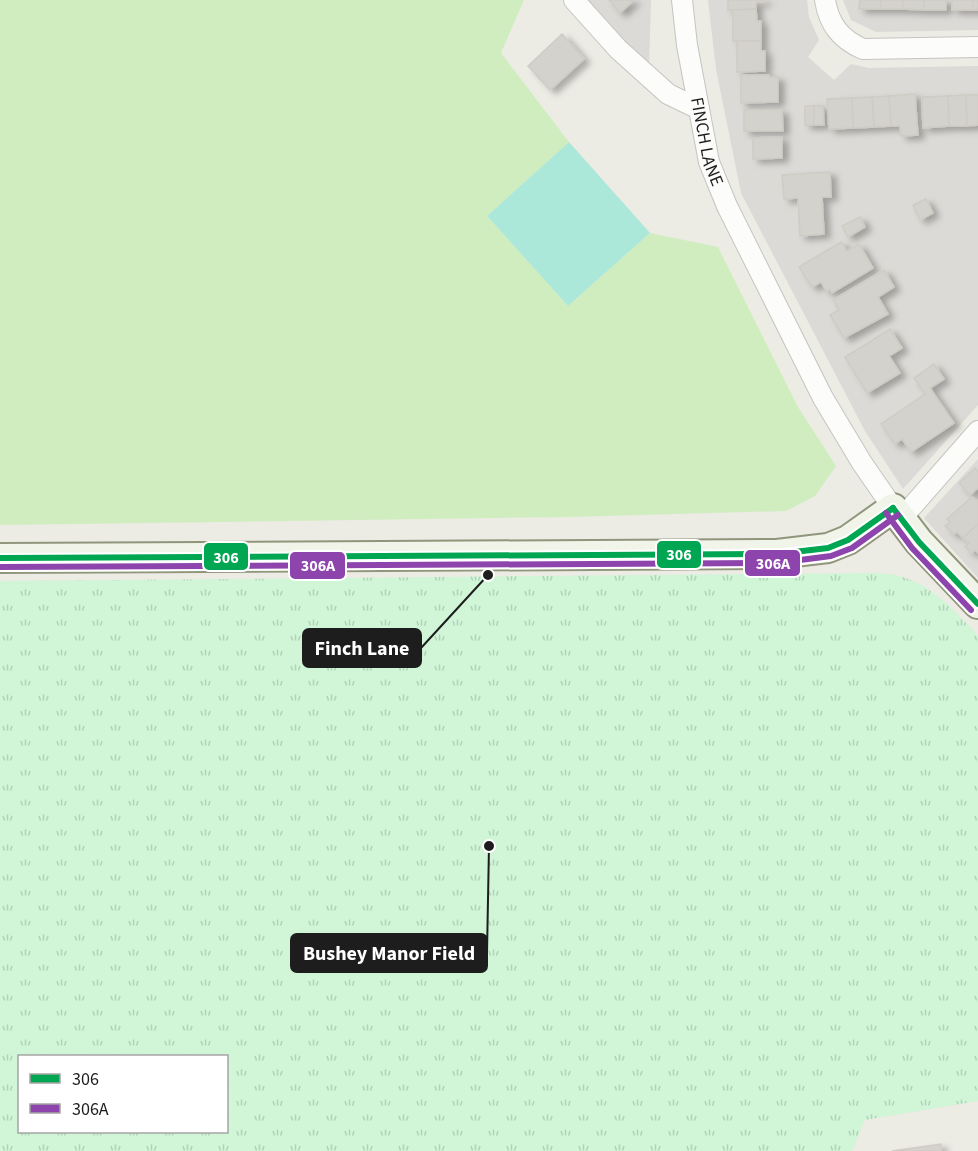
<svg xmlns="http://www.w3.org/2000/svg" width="978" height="1151" font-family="'Source Sans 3',sans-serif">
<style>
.residential{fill:#dbdad6}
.grass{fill:#d0edc0}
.park{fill:url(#park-tufts);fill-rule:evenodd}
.pitch{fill:#ace8d9}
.building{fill:#d4d2cd;stroke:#cfccc5;stroke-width:1.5;filter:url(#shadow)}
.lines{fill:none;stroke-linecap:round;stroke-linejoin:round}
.street-casing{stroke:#c4c4c1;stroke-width:22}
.secondary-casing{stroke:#90967c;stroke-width:32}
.street{stroke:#fcfcfb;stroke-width:20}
.secondary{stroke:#f1f4e8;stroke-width:28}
.bus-1-casing{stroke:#fff;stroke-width:10}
.bus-2-casing{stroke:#fff;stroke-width:10}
.bus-1{stroke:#00a651;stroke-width:6}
.bus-2{stroke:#8e44ad;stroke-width:6}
.labels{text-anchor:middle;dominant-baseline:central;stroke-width:4.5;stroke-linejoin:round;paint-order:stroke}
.street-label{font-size:18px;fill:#1d1d1d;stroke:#fff}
.leader{fill:none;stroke:#1d1d1d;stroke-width:2}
.callout-dot{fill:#1d1d1d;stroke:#fff;stroke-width:2}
.callout{fill:#1d1d1d;stroke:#1d1d1d;stroke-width:2}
.callout-label{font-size:20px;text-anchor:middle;font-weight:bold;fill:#fff}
.line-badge{stroke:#fff;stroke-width:2}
.badge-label{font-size:16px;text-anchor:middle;font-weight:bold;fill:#fff}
</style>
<defs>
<pattern id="park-tufts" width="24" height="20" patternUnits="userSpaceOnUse" patternTransform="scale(1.5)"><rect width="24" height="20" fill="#d0f5d7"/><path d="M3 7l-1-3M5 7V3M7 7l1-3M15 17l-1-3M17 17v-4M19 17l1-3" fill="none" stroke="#b2d2b8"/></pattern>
<filter id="shadow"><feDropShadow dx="6" dy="4" stdDeviation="3" flood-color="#0004"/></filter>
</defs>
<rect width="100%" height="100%" fill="#ecebe4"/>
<g class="residential">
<polygon points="582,0 651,0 649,66"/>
<polygon points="708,0 807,0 809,17 819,40 808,57 834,80 851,64 869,68 978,66 978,405 903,489 865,431 741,193 716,69"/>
<polygon points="843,0 978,0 978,30 876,32 851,20"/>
<polygon points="978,459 978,578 924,518"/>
</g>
<polygon class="grass" points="0,0 524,0 501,53 569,142 487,216 568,306 650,233 718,247 798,407 836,466 815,496 786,511 569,517 0,525"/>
<path class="park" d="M878,573C925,575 947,604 978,635V1101L865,1120L852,1151H0V581ZM20,1056H226V1132H20Z"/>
<polygon class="pitch" points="569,142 650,233 568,306 487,216"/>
<g class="building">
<polygon points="609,0 634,0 620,13"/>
<polygon points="728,0 765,0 765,2 756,2 756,9 728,10"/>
<polygon points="860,0 881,0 881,9 859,9"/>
<rect x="881" y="0" width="22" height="9"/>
<polygon points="903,0 924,0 924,10 903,9"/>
<rect x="924" y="0" width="22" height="10"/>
<rect x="952" y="0" width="21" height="10"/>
<rect x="973" y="0" width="5" height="10"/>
<polygon points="756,9 757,21 761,21 761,41 733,41 733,10"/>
<polygon points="562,34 584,59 550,90 528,66"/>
<polygon points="737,41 761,41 761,51 765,51 765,71 737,72"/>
<polygon points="741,75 769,75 769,77 778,77 778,102 741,103"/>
<polygon points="915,94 918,135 901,136 900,126 891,126 889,96"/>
<polygon points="966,95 967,126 949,126 948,96"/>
<polygon points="966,95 978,95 978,125 967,126"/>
<polygon points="889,96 891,126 874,127 872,97"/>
<polygon points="948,96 949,126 923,128 922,97"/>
<polygon points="872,97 874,127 853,128 852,98"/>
<polygon points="852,98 853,128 829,129 827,99"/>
<rect x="805" y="106" width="9" height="19"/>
<polygon points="814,106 823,106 824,125 814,125"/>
<polygon points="744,110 782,110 783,131 744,131"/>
<polygon points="782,137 782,158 753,159 753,138"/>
<polygon points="830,172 831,197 822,197 824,234 800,236 798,198 784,199 782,175"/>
<polygon points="926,199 933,213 920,220 913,205"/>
<polygon points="860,217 865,227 848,237 842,226"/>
<polygon points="841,242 847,251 859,244 873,268 832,293 830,289 827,292 821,282 812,287 799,267"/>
<polygon points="884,270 894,287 878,297 888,314 844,338 830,315 839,310 833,300"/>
<polygon points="890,329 902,348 889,356 900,373 867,393 845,357"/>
<polygon points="934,364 944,379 930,388 954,423 911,452 902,439 895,444 881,424 925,394 914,378"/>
<polygon points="975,468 978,471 978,488 970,495 959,483"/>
<polygon points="972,497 978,501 978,524 963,538 957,532 954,534 945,526 950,522 947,519"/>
<polygon points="978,524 978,553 975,550 972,553 965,547 969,543 963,538"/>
<polygon points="941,1144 941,1151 892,1151"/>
</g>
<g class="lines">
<g class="street-casing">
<g id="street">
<polyline points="574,0 618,49 668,94 699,109"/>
<path id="s1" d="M682,0L687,45L709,162L727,206L823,398L862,463L893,508"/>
<path d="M825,0C829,24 840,39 863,49L978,47"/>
<polyline points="901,519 978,431"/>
</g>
</g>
<g class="secondary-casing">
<polyline id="secondary" points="0,558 777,554 828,548 848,540 893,508 919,542 978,604"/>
</g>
<use href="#street" class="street"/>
<use href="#secondary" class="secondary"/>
<g class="bus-1-casing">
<g id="bus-1">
<polyline points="893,508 919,542 978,604"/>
<polyline points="0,558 777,554 828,548 848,540 893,508"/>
</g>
</g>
<g class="bus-2-casing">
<g id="bus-2">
<polyline points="886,513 912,548 971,610"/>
<polyline points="0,567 777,563 831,556 852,548 898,515"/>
</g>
</g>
<use href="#bus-1" class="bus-1"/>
<use href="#bus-2" class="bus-2"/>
</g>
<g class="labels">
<g class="street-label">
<text stroke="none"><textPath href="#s1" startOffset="144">FINCH LANE</textPath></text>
</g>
</g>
<path class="leader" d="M488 575L421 648M489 846L487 953"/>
<g class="callout-dot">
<circle cx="488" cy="575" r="6"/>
<circle cx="489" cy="846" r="6"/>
</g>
<g class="callout">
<rect x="303" y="629" width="118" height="38" rx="6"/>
<rect x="291" y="934" width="196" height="38" rx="6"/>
</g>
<g class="callout-label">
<text x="362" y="655">Finch Lane</text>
<text x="389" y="960">Bushey Manor Field</text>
</g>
<g class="line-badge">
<rect x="656" y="540" width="46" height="29" rx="6" fill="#00a651"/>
<rect x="203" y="542" width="46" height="29" rx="6" fill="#00a651"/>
<rect x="744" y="549" width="57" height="28" rx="6" fill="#8e44ad"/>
<rect x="289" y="551" width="57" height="29" rx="6" fill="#8e44ad"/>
</g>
<g class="badge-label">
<text x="679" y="560">306</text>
<text x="226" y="563">306</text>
<text x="773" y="569">306A</text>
<text x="318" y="571">306A</text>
</g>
<rect x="18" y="1055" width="210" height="78" fill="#ffffff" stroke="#a5a5a5" stroke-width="1.5"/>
<rect x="30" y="1074" width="30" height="9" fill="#00a651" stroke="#a5a5a5" stroke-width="1.5"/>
<text x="72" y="1085" font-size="18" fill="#1d1d1d">306</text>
<rect x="30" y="1104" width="30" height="9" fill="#8e44ad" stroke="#a5a5a5" stroke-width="1.5"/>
<text x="72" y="1115" font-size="18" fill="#1d1d1d">306A</text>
</svg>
